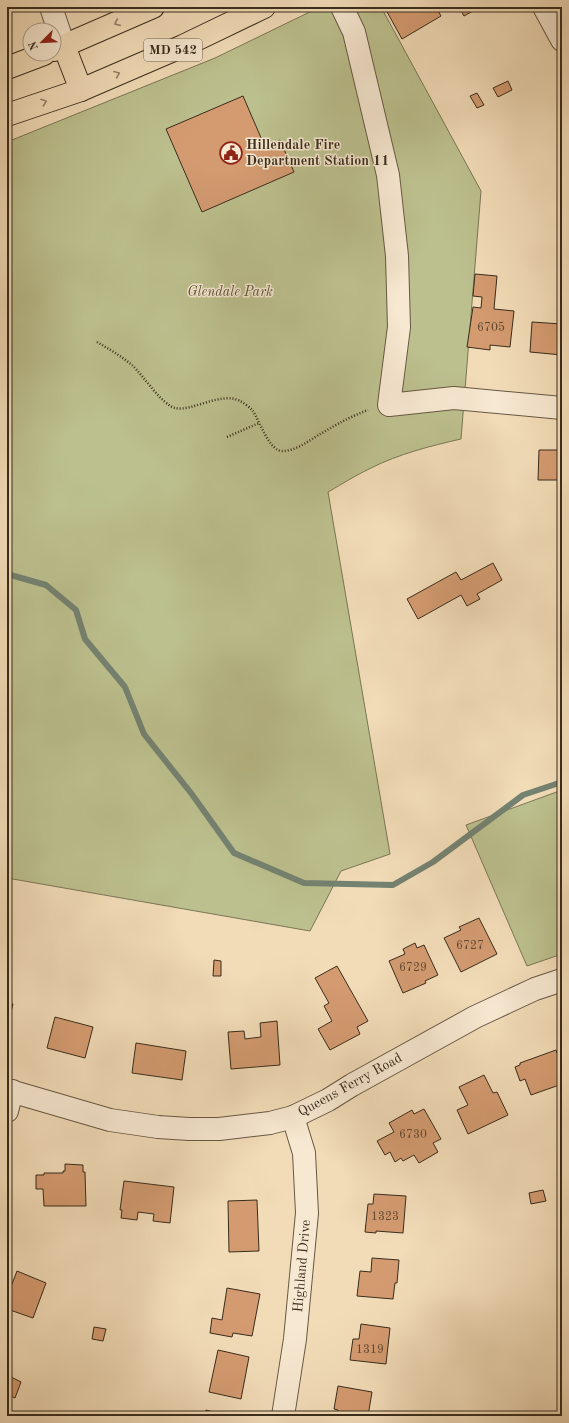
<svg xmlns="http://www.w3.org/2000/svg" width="569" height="1423" font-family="'Old Standard TT',serif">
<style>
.green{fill:#bcc08e;stroke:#7a7655}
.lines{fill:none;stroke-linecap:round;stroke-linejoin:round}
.stream{stroke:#748271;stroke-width:6}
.building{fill:#d49b71;stroke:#392c1c}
.minor-casing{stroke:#675843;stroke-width:24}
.major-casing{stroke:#392c1c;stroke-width:24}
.path{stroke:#392c1c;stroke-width:2.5;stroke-dasharray:1 2;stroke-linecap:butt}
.minor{stroke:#f7e8d1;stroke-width:22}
.major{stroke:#f2dcb8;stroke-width:22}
.oneway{stroke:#96846a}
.labels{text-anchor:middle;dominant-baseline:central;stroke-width:3;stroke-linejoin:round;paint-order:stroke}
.number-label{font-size:12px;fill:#604831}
.shield{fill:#f7e8d1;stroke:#726452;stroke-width:1}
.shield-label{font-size:13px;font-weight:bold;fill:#392c1c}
.poi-label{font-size:14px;font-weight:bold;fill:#392c1c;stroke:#f7e8d1;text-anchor:start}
.park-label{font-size:14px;font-style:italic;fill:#5a5138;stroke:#f7e8d1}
.street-label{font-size:14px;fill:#392c1c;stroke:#f7e8d1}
</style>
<rect width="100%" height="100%" fill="#f2dcb8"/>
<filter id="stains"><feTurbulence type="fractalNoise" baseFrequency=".005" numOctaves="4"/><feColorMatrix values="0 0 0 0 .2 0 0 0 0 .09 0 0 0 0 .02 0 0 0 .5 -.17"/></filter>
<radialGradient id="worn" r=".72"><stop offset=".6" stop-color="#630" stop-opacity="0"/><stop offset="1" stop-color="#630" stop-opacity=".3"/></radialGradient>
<g class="green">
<path d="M320,7H381L481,191L461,439C430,446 399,454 371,468C356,475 342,484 328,492L390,854L341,871L310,931L7,878V142L215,58Z"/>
<polygon points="562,790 562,954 527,966 466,825"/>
</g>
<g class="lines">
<polyline class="stream" points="7,574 46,585 76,610 85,639 125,687 144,734 191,793 234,853 304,883 393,885 433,862 523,795 562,782"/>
</g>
<g class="building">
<polygon points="392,7 436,7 441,16 402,39 386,10"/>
<polygon points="459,7 480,7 464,16"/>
<polygon points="508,81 512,90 498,97 493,88"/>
<polygon points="477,93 484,105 477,108 470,96"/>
<polygon points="243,96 265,147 280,140 294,172 202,212 166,129"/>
<polygon points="475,274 497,276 494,309 514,311 510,347 490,345 490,350 467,347 473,307 481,308 482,297 473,296"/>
<polygon points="532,322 562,324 562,355 530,352"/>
<polygon points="539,450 562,450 562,480 538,480"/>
<polygon points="493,563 502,580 477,594 480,599 467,606 461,595 418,619 407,599 456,572 461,580"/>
<polygon points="479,918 497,954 461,972 444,938 461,930 459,927"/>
<polygon points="415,943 417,948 424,945 438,975 425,981 426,983 403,993 389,961 405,954 403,949"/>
<polygon points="214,960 221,961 221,976 213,976"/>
<polygon points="337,966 368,1021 357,1027 360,1034 330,1050 318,1029 332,1021 324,1006 329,1003 315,978"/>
<polygon points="7,1003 13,1004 7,1027"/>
<polygon points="55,1017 93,1027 85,1058 47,1048"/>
<polygon points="277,1021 280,1065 231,1069 228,1032 244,1031 245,1039 261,1037 260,1023"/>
<polygon points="136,1043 186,1051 182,1080 132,1073"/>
<polygon points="556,1050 557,1053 562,1051 562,1061 559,1062 562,1070 562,1084 531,1095 525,1079 520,1081 515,1067 520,1065 520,1063"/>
<polygon points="484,1075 493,1093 497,1092 508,1115 468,1134 457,1110 468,1105 459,1087"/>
<polygon points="424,1109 441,1139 433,1143 438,1152 419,1163 414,1155 403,1161 401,1158 395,1162 390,1152 385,1155 377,1141 394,1132 389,1123 412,1110 414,1114"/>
<polygon points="65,1164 83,1165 83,1172 85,1172 86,1206 44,1206 43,1189 36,1189 36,1175 44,1175 44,1173 63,1173 63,1171 65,1171"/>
<polygon points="124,1181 174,1187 170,1223 153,1221 154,1214 138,1212 137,1220 121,1218 122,1210 120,1210"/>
<polygon points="543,1190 546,1201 531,1204 529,1193"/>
<polygon points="374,1194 406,1196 403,1233 376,1231 376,1233 365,1232 368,1204 373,1204"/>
<polygon points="257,1200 259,1251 229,1252 228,1201"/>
<polygon points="372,1258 399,1260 397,1283 395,1283 393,1299 357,1296 360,1271 371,1272"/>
<polygon points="17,1271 46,1283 33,1318 7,1309 7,1297"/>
<polygon points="227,1288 260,1294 252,1336 233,1333 232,1337 210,1333 212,1318 222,1320"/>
<polygon points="361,1324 390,1328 386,1364 350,1360 353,1339 359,1339"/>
<polygon points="94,1327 106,1329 103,1341 92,1339"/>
<polygon points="218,1350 249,1357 241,1399 209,1392"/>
<polygon points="7,1371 10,1372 9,1376 21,1382 15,1398 7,1394"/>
<polygon points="338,1386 372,1392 368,1416 337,1416 338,1410 334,1409"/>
<polygon points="206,1410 229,1416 204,1416"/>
</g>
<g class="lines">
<g class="minor-casing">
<g id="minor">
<polyline points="51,7 64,46"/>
<polyline points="342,7 354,32 388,175 397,256 399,327 389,405 454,398 562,408"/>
<polyline points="544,7 562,40"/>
<polyline points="7,1090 110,1120 158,1127 189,1129 219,1129 270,1123 293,1117 328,1100 352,1085 475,1017 535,989 562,980"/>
<polyline points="7,1111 12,1091"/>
<polyline points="283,1416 295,1339 307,1213 304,1153 293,1117"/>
</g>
</g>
<g class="major-casing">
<g id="major">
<polyline points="64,46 81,90"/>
<polyline points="54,50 153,7"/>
<polyline points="7,68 44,54"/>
<polyline points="7,115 81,90 183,46 264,7"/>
</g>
</g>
<g class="path">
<path d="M97,342C109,349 121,356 132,365C143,375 162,405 175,408C192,412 221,391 240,401C244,403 249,407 252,410C260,420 269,453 284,451C298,450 311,439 322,433C337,424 352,416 368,410"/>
<polyline points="227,437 259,423"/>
</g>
<use href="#minor" class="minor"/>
<use href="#major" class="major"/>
</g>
<defs><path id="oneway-chevron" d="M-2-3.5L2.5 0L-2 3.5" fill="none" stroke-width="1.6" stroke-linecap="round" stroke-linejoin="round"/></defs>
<g class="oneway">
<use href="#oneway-chevron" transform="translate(117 23) rotate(156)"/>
<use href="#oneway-chevron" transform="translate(117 74) rotate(-23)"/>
<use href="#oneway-chevron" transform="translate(44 102) rotate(-19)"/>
</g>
<defs>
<g id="civic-ring" transform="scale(1.15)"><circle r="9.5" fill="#f7e8d1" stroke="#8f2418" stroke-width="1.5"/><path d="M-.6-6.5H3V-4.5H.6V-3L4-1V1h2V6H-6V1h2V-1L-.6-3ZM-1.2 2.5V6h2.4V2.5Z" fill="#8f2418"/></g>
</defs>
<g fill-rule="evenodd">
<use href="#civic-ring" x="231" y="153"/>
</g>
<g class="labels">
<g class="number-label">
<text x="491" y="328">6705</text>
<text x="470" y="946">6727</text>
<text x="413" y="968">6729</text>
<text x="413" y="1135">6730</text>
<text x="385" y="1217">1323</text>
<text x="370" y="1350">1319</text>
</g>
<rect class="shield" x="144" y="39" width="58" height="22" rx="3"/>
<g class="shield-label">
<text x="173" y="50">MD 542</text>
</g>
<g class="poi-label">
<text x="246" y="145">Hillendale Fire<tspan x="246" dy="16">Department Station 11</tspan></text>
</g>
<g class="park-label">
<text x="230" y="292">Glendale Park</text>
</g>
<g class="street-label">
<text transform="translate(350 1085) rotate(-29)">Queens Ferry Road</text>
<text transform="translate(302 1266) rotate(-85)">Highland Drive</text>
</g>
</g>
<rect width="569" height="1423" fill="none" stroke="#f2dcb8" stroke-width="24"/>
<rect x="8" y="8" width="553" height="1407" fill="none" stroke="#392c1c" stroke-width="2"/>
<rect x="12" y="12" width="545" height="1399" fill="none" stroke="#392c1c"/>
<g transform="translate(42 42) rotate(246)"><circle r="19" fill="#f7e8d1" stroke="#ab9d89"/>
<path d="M0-3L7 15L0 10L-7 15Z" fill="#8f2418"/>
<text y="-6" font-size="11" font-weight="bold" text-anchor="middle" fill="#392c1c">N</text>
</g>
<rect width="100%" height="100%" filter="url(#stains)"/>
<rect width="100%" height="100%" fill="url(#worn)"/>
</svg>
